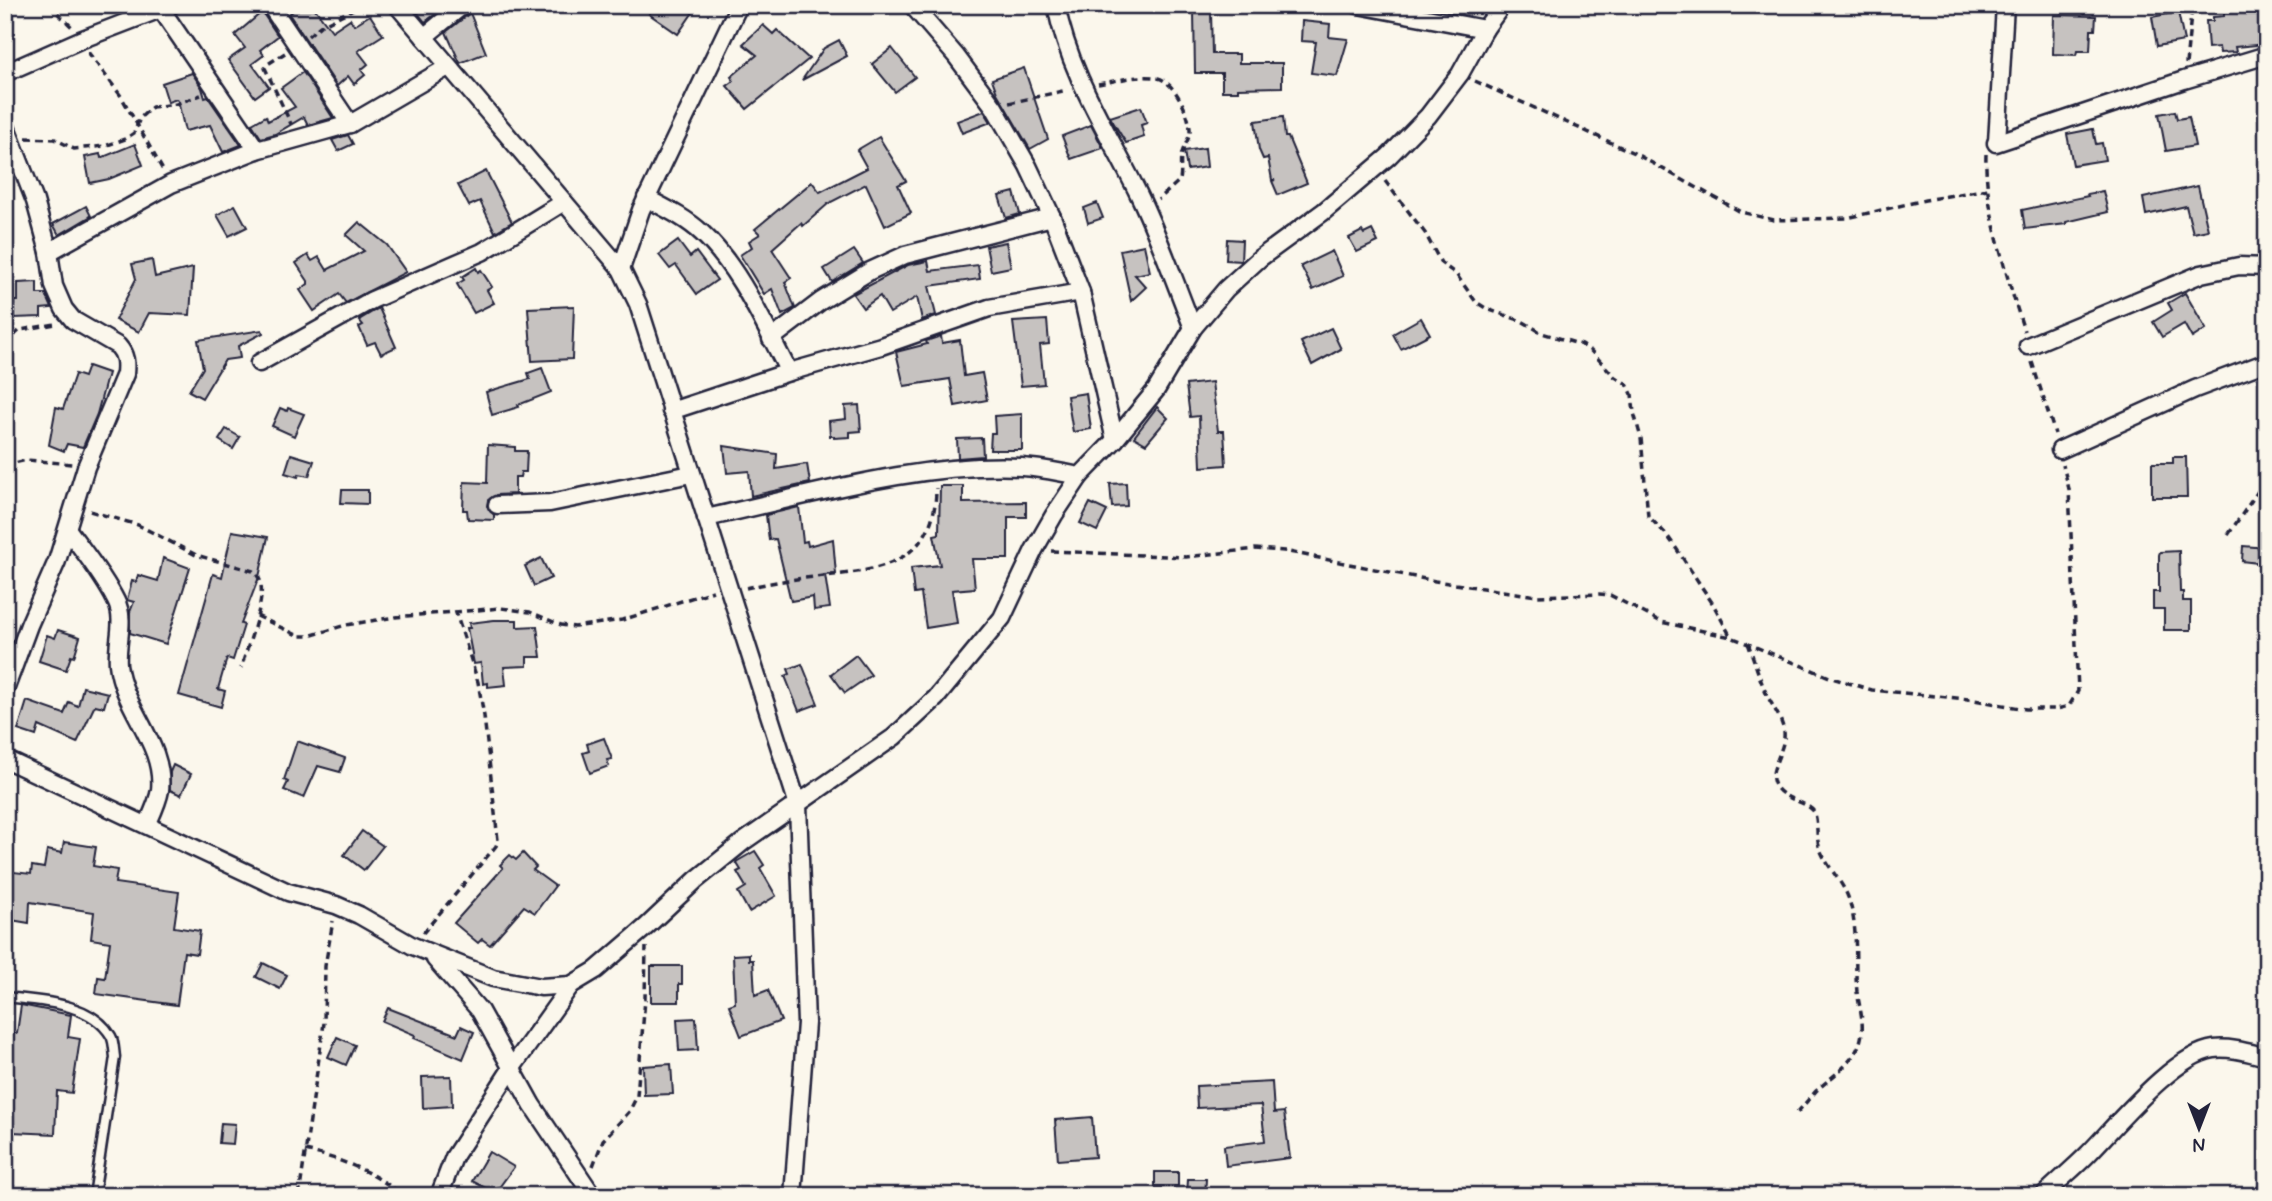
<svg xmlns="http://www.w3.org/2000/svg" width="2272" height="1201" font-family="Mynerve,sans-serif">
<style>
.building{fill:#c6c2c0;stroke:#22223b;stroke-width:2}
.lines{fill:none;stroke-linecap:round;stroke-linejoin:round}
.service-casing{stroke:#22223b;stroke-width:13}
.minor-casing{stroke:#22223b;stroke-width:21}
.path{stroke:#22223b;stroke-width:3.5;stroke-dasharray:7 5;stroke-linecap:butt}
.service{stroke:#fbf7ec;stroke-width:8}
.minor{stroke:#fbf7ec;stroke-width:16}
</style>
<rect width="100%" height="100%" fill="#fbf7ec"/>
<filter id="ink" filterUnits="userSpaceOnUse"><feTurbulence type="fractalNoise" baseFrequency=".0143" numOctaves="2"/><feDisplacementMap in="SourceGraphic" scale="14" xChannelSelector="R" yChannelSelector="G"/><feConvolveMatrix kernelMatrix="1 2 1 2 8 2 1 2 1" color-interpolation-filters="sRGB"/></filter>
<g filter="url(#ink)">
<g class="building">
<polygon points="301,5 312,5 332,31 350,19 354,25 370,15 383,35 358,51 368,64 361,70 365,75 354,84 348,76 337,86 289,14"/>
<polygon points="417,5 442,5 443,8 425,22 414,8"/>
<polygon points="655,5 698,5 678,34 649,14"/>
<polygon points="2267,9 2267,44 2235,47 2236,52 2220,53 2219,47 2208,48 2206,21 2213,21 2213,17 2224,16 2224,13"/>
<polygon points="1194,11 1211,11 1212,54 1239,54 1239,63 1282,63 1282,87 1238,88 1238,91 1222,91 1222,73 1195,73"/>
<polygon points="262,12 278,36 260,50 264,55 252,64 269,87 255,97 228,60 245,48 235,35"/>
<polygon points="2178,12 2184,41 2157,46 2152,17"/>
<polygon points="470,13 486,53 460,63 446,32"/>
<polygon points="2054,15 2096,16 2095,30 2091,30 2090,51 2077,51 2076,55 2053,54"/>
<polygon points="1302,21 1330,24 1329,37 1348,39 1337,76 1311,73 1316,42 1301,41"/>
<polygon points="763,25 773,34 777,30 809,59 747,109 727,86 734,81 731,77 757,55 743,44"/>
<polygon points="839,40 847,56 802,80 824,48"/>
<polygon points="892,48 915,77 895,92 872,64"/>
<polygon points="1024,68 1048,139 1030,149 997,93 992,79"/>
<polygon points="303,72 333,118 308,125 304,117 275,134 261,138 252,124 266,116 268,121 295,107 281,88"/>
<polygon points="192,73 202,88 205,98 208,97 241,145 223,152 210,125 185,131 178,101 177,99 168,102 162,83"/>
<polygon points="1141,107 1147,123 1141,125 1144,137 1126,143 1110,117"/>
<polygon points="984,111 991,122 962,133 957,121"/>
<polygon points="2175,111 2177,119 2189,117 2195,146 2166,151 2159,114"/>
<polygon points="1283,117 1285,137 1288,137 1307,183 1278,195 1272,181 1275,180 1272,180 1268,158 1263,159 1259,150 1255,121"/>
<polygon points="1091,125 1103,148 1071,159 1062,136"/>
<polygon points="2093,129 2096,144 2102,143 2105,160 2073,165 2067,134"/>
<polygon points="348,135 353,144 338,151 332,140"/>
<polygon points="879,137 906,181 898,185 911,213 885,226 866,184 829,203 803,226 801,223 772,249 791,278 785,282 795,308 782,315 772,289 764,294 740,255 752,247 749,241 760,234 755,229 812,182 820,192 867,168 857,150"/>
<polygon points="135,144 143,165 109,179 90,183 85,157 100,154 101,158"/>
<polygon points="1205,148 1207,167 1187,170 1184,151"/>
<polygon points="486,171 512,222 495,232 480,201 469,206 458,185"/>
<polygon points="2198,186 2208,230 2193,233 2186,206 2146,215 2143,198"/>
<polygon points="2103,191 2108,212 2066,222 2066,224 2025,229 2022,210 2088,196 2087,194"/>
<polygon points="1014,192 1020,214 1006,218 999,196"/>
<polygon points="1097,203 1103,218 1088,223 1084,208"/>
<polygon points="235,205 247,227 229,236 217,215"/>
<polygon points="86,206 91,216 59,235 53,224"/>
<polygon points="359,222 387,245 406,272 346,303 339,294 314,311 300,290 308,284 308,281 296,263 308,255 312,261 319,257 327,270 364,251 346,235"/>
<polygon points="1372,230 1378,242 1357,252 1349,238 1362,231 1364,234"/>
<polygon points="1227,239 1242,240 1241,261 1226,260"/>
<polygon points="678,241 690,257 696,252 717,280 697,294 676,265 670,269 659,255"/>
<polygon points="1006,242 1011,267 991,271 986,246"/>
<polygon points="1144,245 1150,272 1135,275 1146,287 1131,301 1120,250"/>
<polygon points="854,250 863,263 832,282 824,269"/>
<polygon points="1332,251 1343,276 1313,290 1301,266"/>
<polygon points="152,260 155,277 193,268 190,315 149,313 139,332 115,320 136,279 132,264"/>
<polygon points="928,261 930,271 978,265 980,279 929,286 936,315 922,320 917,297 890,313 880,296 863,308 853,294 908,265"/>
<polygon points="476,268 478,272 481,270 492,287 487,290 494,303 474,313 457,284 464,280 462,277"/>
<polygon points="37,282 37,294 46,294 52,308 41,309 41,317 14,318 14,301 18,301 18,283"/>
<polygon points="2185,293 2206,329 2192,338 2184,324 2162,337 2153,322 2172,310 2168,303"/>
<polygon points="574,306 572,359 532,361 528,308"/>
<polygon points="379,308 396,347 381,354 375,342 367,345 359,327 363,325 359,320"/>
<polygon points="1421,318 1430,334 1401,349 1393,334"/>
<polygon points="1047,320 1049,344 1040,345 1044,384 1021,386 1013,322"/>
<polygon points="1331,328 1341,349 1312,365 1301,342"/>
<polygon points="262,330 263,333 238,346 240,358 225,360 202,398 189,391 203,368 198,340"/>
<polygon points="941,336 942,343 960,340 964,376 982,373 987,400 955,406 950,379 904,386 896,352 927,344 926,341"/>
<polygon points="88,366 108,373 97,414 83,447 67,444 64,451 49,445 56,407 63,409 75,374 84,377"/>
<polygon points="542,368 551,392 518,405 519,407 492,415 486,392 530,379 528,373"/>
<polygon points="1212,382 1218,431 1224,431 1226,465 1201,467 1199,416 1190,417 1186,385"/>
<polygon points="1086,393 1091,429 1073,432 1067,396"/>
<polygon points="859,405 861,431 850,432 850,437 834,438 834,436 830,436 829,421 846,419 845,406"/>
<polygon points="1157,407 1168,418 1146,444 1134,437"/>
<polygon points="280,408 287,411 288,408 304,414 294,436 272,426"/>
<polygon points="1022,414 1022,450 990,450 991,433 995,433 994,416"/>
<polygon points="226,429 240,437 233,449 219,440"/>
<polygon points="982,438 983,456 958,458 957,439"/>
<polygon points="488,445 515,447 515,451 527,451 526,472 521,472 520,477 515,477 515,494 496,495 488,500 487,506 494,515 494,520 468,519 467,510 463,510 464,482 487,483"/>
<polygon points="724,446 777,454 776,469 807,464 810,483 751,496 749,471 727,473"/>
<polygon points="291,454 314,461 309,476 299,474 298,477 285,473"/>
<polygon points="2173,457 2186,457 2187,497 2152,497 2152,463 2173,463"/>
<polygon points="1126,483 1127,506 1112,507 1110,484"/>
<polygon points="940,486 963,486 963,503 1026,502 1026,517 1008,517 1008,559 972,559 975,588 952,590 957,623 926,628 921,593 914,594 911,568 940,565 934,535 939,534"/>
<polygon points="342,490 368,490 368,504 341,503"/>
<polygon points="1090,503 1107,511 1097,531 1080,523"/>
<polygon points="799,507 803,542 807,541 808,546 833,539 836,574 825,575 830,608 814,610 813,597 791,601 776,539 769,540 766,515"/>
<polygon points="232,531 268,537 259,577 241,624 244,625 233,660 227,658 218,689 225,691 221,707 179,695 213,574 222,577"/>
<polygon points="2243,546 2267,548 2267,564 2242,561"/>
<polygon points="2179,551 2180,592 2183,592 2183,601 2191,601 2191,630 2164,630 2164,609 2153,609 2153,592 2159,592 2159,555 2160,552"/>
<polygon points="163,558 190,568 166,644 130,633 130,612 134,602 127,600 132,581 136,582 138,575 158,581"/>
<polygon points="541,558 551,578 534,586 525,566"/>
<polygon points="494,620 517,620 517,627 537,626 541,657 527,657 527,666 504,667 506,685 488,687 488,683 483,684 481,663 474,664 467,628 470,628 469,623"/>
<polygon points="58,630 80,637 74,657 71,656 66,670 39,661 47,635 55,638"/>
<polygon points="856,655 871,675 845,693 831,674"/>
<polygon points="802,664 818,704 799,711 785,676 790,674 788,669"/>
<polygon points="83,687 108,693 104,707 95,705 77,743 39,726 36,736 18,730 27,701 64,714 69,702 78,706"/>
<polygon points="604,738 612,759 607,760 609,766 590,773 583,753 589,751 587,744"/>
<polygon points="297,741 345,758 340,772 318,766 304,798 284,790 288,782 284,780"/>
<polygon points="173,765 191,774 181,795 170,790 170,772"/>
<polygon points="362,831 383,846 364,870 344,855"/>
<polygon points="64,842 96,847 93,866 117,870 115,883 179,892 174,927 200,931 197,954 184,952 177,1005 96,994 98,977 105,978 110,942 91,939 94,912 30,902 29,923 5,919 5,871 31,874 32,866 44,868 47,850 62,853"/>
<polygon points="755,851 764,865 760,868 776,896 749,912 738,892 746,887 737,872 741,870 736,862"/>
<polygon points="523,853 536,867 533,870 555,886 535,913 524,906 490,945 482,939 478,943 454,923 503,868 500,865 510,855 516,860"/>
<polygon points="749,954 749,960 753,960 755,995 768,990 781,1021 741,1036 729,1005 735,1003 733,955"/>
<polygon points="263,963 287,975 280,989 256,977"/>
<polygon points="651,966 682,966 682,984 679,984 679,1002 651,1002"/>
<polygon points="21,1005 71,1015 68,1037 80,1039 72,1093 57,1091 55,1134 12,1132 13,1121 5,1120 5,1031 17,1033"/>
<polygon points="388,1008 457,1035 461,1026 474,1032 463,1059 414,1038 415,1035 382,1021"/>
<polygon points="696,1018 698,1050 679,1051 677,1019"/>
<polygon points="337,1037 355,1045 346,1065 328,1057"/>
<polygon points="671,1064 673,1094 644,1095 643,1066"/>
<polygon points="451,1076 452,1106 423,1108 422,1077"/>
<polygon points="1272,1082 1274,1113 1284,1112 1290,1158 1226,1166 1224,1146 1265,1141 1261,1105 1197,1108 1196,1086"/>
<polygon points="1092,1117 1095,1157 1058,1160 1055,1120"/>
<polygon points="221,1123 235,1124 233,1144 219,1143"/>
<polygon points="489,1152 514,1167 495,1193 472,1181"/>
<rect x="1155" y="1172" width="23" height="14"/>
<polygon points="1188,1179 1206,1179 1205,1196 1187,1196"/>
</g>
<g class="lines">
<g class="service-casing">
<path id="service" d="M5,997C40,1001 91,1002 111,1036C114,1041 114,1051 115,1057L94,1196"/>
</g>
<g class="minor-casing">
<g id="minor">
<polyline points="270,5 350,124"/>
<polyline points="397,5 621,269 638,304 798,805 806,1023 793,1196"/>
<polyline points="912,5 956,56 994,107 1028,166 1052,217 1081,292 1115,440"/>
<path d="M1056,5C1069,73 1108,132 1138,193C1159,236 1175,283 1193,328"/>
<polyline points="1358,5 1485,29"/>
<polyline points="161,9 257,150"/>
<polyline points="424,37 463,5"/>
<polyline points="5,73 80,40 171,5"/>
<path d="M5,124L35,201L49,252L54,286L64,309L73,320L118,346C126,355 126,363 125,374L86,467L57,561L29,625L5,690"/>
<polyline points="1997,142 2005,5"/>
<polyline points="1996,143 2184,80 2267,55"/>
<path d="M646,198C665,208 686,218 702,233C740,268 765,327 789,372"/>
<polyline points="49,252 171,184 257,150 350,124 448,67"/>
<polyline points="621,269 641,210 739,5"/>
<polyline points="771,339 821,301 870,271 905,255 1052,217"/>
<polyline points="2028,346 2201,274 2239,266 2267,267"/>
<polyline points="259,363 372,300 482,252 564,202"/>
<polyline points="671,411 789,372 881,346 989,308 1081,292"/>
<polyline points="2060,450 2195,389 2267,362"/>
<polyline points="497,505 550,503 691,474"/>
<path d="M706,518C808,496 917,462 1022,467C1042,468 1061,473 1080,476"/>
<path d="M68,530C84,552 103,575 116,601C126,620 116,643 118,664C123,709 165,744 160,790C158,802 152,814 147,825"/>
<polyline points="5,759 288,892 336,905 359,915 413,946 493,978 541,987 571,985 596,970 646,927 696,880 743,842 894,737 936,698 1002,618 1034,550 1054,515 1080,476 1115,440 1156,390 1193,328 1226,289 1260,258 1323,212 1389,156 1428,116 1460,74 1485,29 1502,5"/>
<polyline points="435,959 480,1011 532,1105 593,1196"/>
<polyline points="439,1196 454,1157 511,1069 571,985"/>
<path d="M2043,1196C2057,1182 2073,1169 2087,1155C2115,1127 2174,1054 2214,1049C2231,1047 2250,1053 2267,1057"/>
</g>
</g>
<g class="path">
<polyline points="49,5 73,28"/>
<polyline points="308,36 320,26 361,5"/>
<polyline points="88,52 121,96 164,172"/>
<polyline points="285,53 268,64 265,68 291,124"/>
<polyline points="2186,64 2192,5"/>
<polyline points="1475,81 1634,153 1741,212 1774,220 1847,218 1925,200 1988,189"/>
<path d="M1098,84C1116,81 1140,74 1158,78C1175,82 1191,117 1190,132C1189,140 1184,145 1182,153C1179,161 1182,171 1180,180L1158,200"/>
<polyline points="1009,103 1067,90"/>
<polyline points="26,138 55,139 74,149 105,146 125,139 134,133 140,118 152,107 176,104 201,95"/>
<path d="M1986,154C1984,209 2008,278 2024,331"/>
<polyline points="1385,181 1425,233 1441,263 1456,274 1476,302 1487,309 1522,321 1542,333 1582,345 1591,351 1615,377 1627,384 1632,394 1634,413 1641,438 1648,516 1666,534 1676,548 1713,604 1731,637"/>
<polyline points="5,344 20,330 56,324"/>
<polyline points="2032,362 2055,434"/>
<polyline points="5,465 27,460 72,464"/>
<path d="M90,511L138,525L196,555L253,571C257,575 261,579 261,585C264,606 247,647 241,668"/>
<polyline points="2228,535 2267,478"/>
<polyline points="1051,551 1186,557 1255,549 1284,551 1435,581 1536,596 1599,594 1610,595 1661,622 1731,637 1832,678 1872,690 1968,699 2026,709 2057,709 2069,706 2078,691 2069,489 2063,465"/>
<path d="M746,588C760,585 775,582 789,580C853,571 936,578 936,488"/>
<polyline points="257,616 299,636 309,636 346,625 395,617 501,608 530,612 561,625 575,627 622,620 713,591"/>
<path d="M1748,643C1754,660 1759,677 1766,693C1772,706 1782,718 1784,732C1786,749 1768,770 1774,783C1780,801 1811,801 1815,814C1818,824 1816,836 1819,846C1825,865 1841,879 1848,897C1859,928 1854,960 1857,992C1860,1010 1866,1027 1859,1045C1851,1065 1831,1077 1816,1091C1809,1099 1802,1107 1795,1115"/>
<polyline points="423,933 496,846 498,840 484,716 478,682 456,613"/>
<path d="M305,1151C340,1158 376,1173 403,1196"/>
<polyline points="593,1166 603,1140 629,1112 637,1096 645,999 646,947"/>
<polyline points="299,1196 324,1023 325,966 333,921"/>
</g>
<use href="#service" class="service"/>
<use href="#minor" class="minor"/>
</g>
</g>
<rect width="2272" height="1201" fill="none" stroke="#fbf7ec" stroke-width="28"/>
<rect x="14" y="14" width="2244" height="1173" fill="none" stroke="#22223b" stroke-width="2.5" filter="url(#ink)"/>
<g transform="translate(2199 1128) rotate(180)" stroke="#fbf7ec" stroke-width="5" paint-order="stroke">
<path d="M0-5L12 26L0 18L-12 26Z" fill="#22223b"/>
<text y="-10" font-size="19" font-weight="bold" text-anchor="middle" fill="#22223b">N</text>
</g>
</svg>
